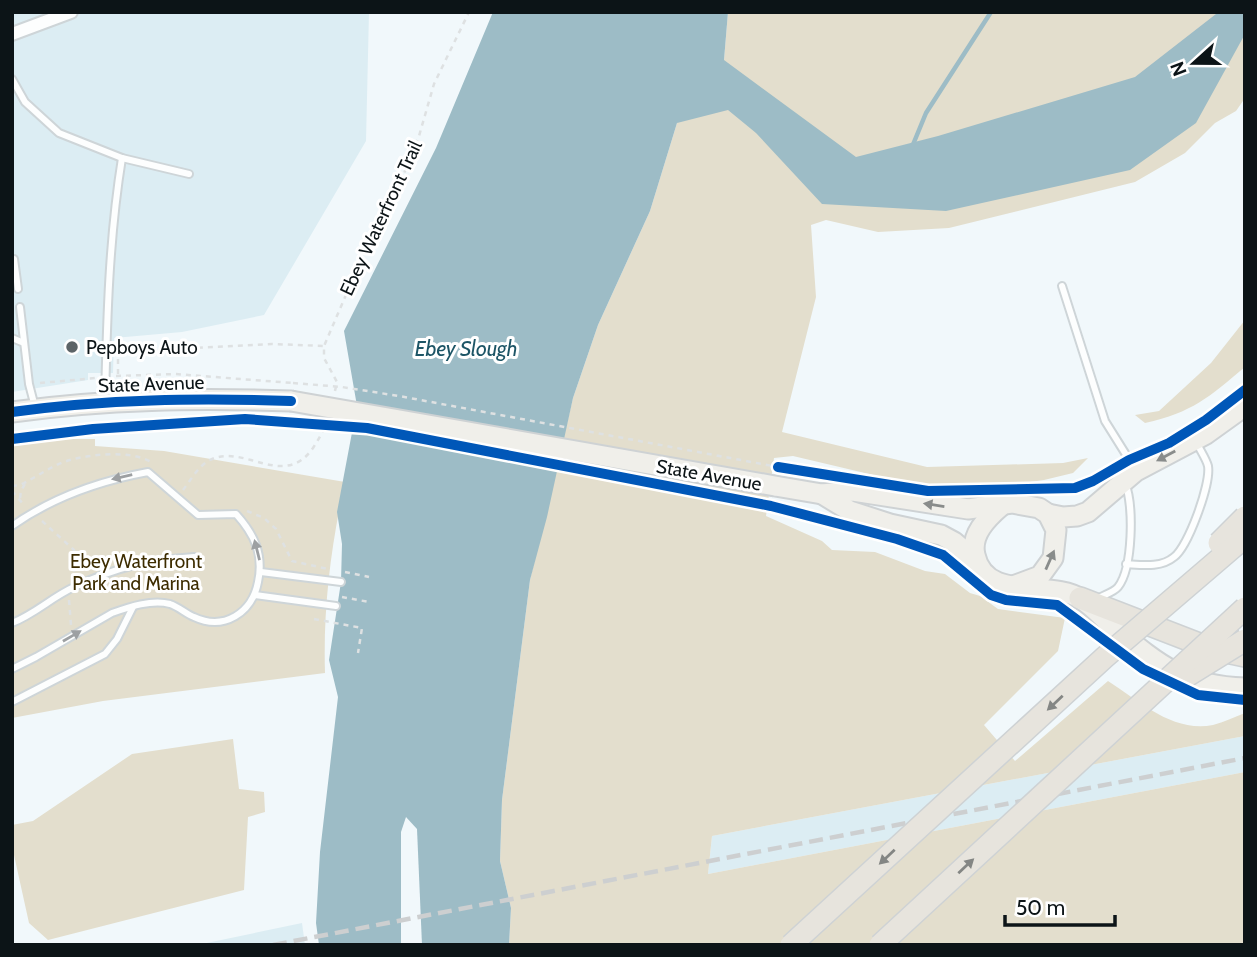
<svg xmlns="http://www.w3.org/2000/svg" width="1257" height="957" font-family="Cabin,sans-serif">
<style>
.built{fill:#dcedf3}
.green{fill:#e3decd}
.water{fill:#9dbcc6}
.pier{fill:#f1f8fb}
.lines{fill:none;stroke-linecap:round;stroke-linejoin:round}
.stream{stroke:#9dbcc6;stroke-width:4.5}
.lane-casing{stroke:#ced5d8;stroke-width:10}
.street-casing{stroke:#ced5d8;stroke-width:16}
.primary-casing{stroke:#ced2d4;stroke-width:23}
.highway-casing{stroke:#ced2d4;stroke-width:24}
.path{stroke:#dee1e2;stroke-width:2.5;stroke-dasharray:5 5;stroke-linecap:butt}
.lane{stroke:#fdfefe;stroke-width:6}
.street{stroke:#fdfefe;stroke-width:12}
.primary{stroke:#f0efea;stroke-width:19}
.highway{stroke:#e7e4dd;stroke-width:21}
.rail{stroke:#cdcfd0;stroke-width:4.5;stroke-dasharray:14 7;stroke-linecap:butt}
.primary-bridge-casing{stroke:#ced2d4;stroke-width:23;stroke-linecap:butt}
.highway-bridge-casing{stroke:#ced2d4;stroke-width:24;stroke-linecap:butt}
.path-bridge{stroke:#dee1e2;stroke-width:2.5;stroke-dasharray:5 5;stroke-linecap:butt}
.primary-bridge{stroke:#f0efea;stroke-width:19}
.highway-bridge{stroke:#e7e4dd;stroke-width:21}
.cycleway-casing{stroke:#fff;stroke-width:15}
.cycleway{stroke:#0057b8;stroke-width:10}
.oneway{fill:#898c8b}
.oneway2{fill:#9da0a2}
.oneway3{fill:#848684}
.poi-dot{fill:#5c6467;stroke:#fff;stroke-width:2.5}
.labels{text-anchor:middle;dominant-baseline:central;stroke-width:6;stroke-linejoin:round;paint-order:stroke}
.street-label{font-size:19px;fill:#0c1417;stroke:#fff}
.poi-label{font-size:19px;fill:#0c1417;stroke:#fff;text-anchor:start}
.park-label{font-size:19px;fill:#3d2c00;stroke:#fff}
.water-label{font-size:21px;font-style:italic;fill:#1d5566;stroke:#fff}
</style>
<rect width="100%" height="100%" fill="#f1f8fb"/>
<g class="built">
<polygon points="12,12 369,12 366,141 264,315 182,332 114,338 113,373 88,373 88,380 12,392"/>
<polygon points="1245,736 1245,772 708,874 712,836"/>
<polygon points="302,923 305,945 197,945"/>
</g>
<g class="green">
<path d="M728,12H1245V98L1236,111L1215,123L1185,153L1135,182L949,228L878,232L826,220L811,225L816,297L782,432L927,467L1063,463L1088,458L1073,473L1044,480L996,487L950,486L903,482L793,456L774,458L766,516L822,541L832,550L875,552L925,571L945,574L970,593L980,596L998,609L1065,618L1058,651L984,725L1015,761L1108,681C1139,701 1173,733 1213,725C1224,722 1234,717 1245,713V736L712,836L708,874L1245,772V945H509L511,908L500,861L502,800L530,580L573,398L598,325L650,211L677,123L724,60Z"/>
<path d="M1245,320V367C1208,398 1193,412 1145,423L1135,415L1159,411L1211,363Z"/>
<path d="M51,439H95V446L164,451L345,482C331,545 323,608 325,673L103,701L12,718V441Z"/>
<polygon points="233,739 239,789 264,792 265,812 248,817 244,890 48,940 29,923 14,855 12,855 12,825 33,821 132,754"/>
</g>
<polygon class="water" points="493,12 728,12 724,60 856,157 938,136 1135,77 1216,14 1245,12 1245,34 1196,123 1130,170 946,211 822,204 756,133 728,110 677,123 650,211 598,325 573,398 547,517 530,580 502,800 500,861 511,908 509,945 319,945 316,923 320,852 338,697 329,660 341,582 342,544 337,512 357,406 344,331 436,148"/>
<polygon class="pier" points="406,817 417,829 422,945 401,945 401,832"/>
<g class="lines">
<polyline class="stream" points="912,147 926,113 991,12"/>
<g class="lane-casing">
<g id="lane">
<polyline points="12,79 25,102 59,133 122,158 189,174"/>
<polyline points="14,259 18,289"/>
<polyline points="1062,286 1105,421 1135,469"/>
<polyline points="20,307 29,384 35,407"/>
<polyline points="12,338 24,343"/>
<path d="M105,399C107,318 109,238 122,158"/>
<path d="M12,526C53,497 99,481 148,472L198,515L236,514C254,534 264,554 258,582C252,613 224,631 194,617C186,614 179,607 170,604C152,599 129,607 112,613L36,657L12,669"/>
<path d="M1126,564C1142,565 1161,568 1174,557C1188,547 1211,484 1208,466C1206,458 1199,449 1196,441"/>
<polyline points="261,572 341,582"/>
<polyline points="255,595 336,606"/>
<path d="M1099,598C1104,595 1114,592 1118,587C1133,568 1134,505 1125,483"/>
<path d="M12,623C35,614 52,597 74,587C117,567 147,560 194,557"/>
<polyline points="12,702 105,654 117,639 133,607"/>
</g>
</g>
<g class="street-casing">
<polyline id="street" points="12,34 71,12"/>
</g>
<g class="primary-casing">
<g id="primary">
<path d="M12,412C108,399 195,398 291,401"/>
<polyline points="775,486 822,494 853,491 968,509 1012,503 1039,508 1048,514 1056,530 1053,558 1040,576 1013,586"/>
<polyline points="822,494 850,511 890,524 941,535 954,542 976,561"/>
<path d="M1001,506C987,518 970,535 975,555C985,603 1051,579 1081,599C1093,606 1103,618 1113,627C1159,665 1183,686 1245,688"/>
<polyline points="1048,514 1063,517 1077,516 1088,512 1136,471 1206,434 1245,406"/>
</g>
</g>
<g class="highway-casing">
<polyline id="highway" points="1080,598 1212,649 1245,656"/>
</g>
<g class="path">
<polyline points="118,352 272,344 324,346"/>
<polyline points="118,359 118,376"/>
<polyline points="116,376 175,374 293,383"/>
<polyline points="40,383 96,378"/>
<polyline points="335,391 337,382 324,358 324,346 355,274 388,213 419,136 434,84 469,12"/>
<path d="M12,486L20,485C37,477 52,465 70,460C92,454 131,450 151,462"/>
<path d="M183,490C190,481 198,467 208,461C243,441 283,491 313,448C318,440 323,433 325,424"/>
<polyline points="12,491 24,505"/>
<polyline points="20,498 21,491 26,482"/>
<polyline points="247,511 264,518 276,529 292,561 328,569"/>
<polyline points="42,521 74,550 74,577"/>
<polyline points="345,572 369,577"/>
<polyline points="342,597 369,602"/>
<polyline points="69,600 71,625"/>
<polyline points="314,619 362,628 358,653"/>
</g>
<use href="#lane" class="lane"/>
<use href="#street" class="street"/>
<use href="#primary" class="primary"/>
<use href="#highway" class="highway"/>
<polyline class="rail" points="273,945 1245,758"/>
<g class="primary-bridge-casing">
<polyline id="primary-bridge" points="291,401 775,486"/>
</g>
<g class="highway-bridge-casing">
<g id="highway-bridge">
<polyline points="1219,543 1245,517"/>
<polyline points="1182,679 1245,640"/>
<polyline points="791,945 1105,657 1245,537"/>
<polyline points="880,945 1245,608"/>
</g>
</g>
<g class="path-bridge">
<polyline points="293,383 342,387 399,396 778,467"/>
<polyline points="288,421 313,423"/>
<polyline points="657,484 771,506"/>
</g>
<use href="#primary-bridge" class="primary-bridge"/>
<use href="#highway-bridge" class="highway-bridge"/>
<g class="cycleway-casing">
<g id="cycleway">
<path d="M12,412C108,399 195,398 291,401"/>
<polyline points="12,439 93,429 245,419 367,428 771,506 897,539 943,555 991,595 1006,600 1057,605 1143,669 1198,695 1245,700"/>
<polyline points="778,467 928,491 1075,488 1093,481 1129,460 1169,443 1206,420 1245,390"/>
</g>
</g>
<use href="#cycleway" class="cycleway"/>
</g>
<defs><path id="oneway-solid" d="M-6-.8H1V-3.2L6.5 0L1 3.2V.8H-6Z" transform="scale(1.75)"/></defs>
<g class="oneway">
<use href="#oneway-solid" transform="translate(1166 456) rotate(152)"/>
<use href="#oneway-solid" transform="translate(934 505) rotate(-171)"/>
<use href="#oneway-solid" transform="translate(1050 560) rotate(-66)"/>
</g>
<g class="oneway2">
<use href="#oneway-solid" transform="translate(122 477) rotate(167)"/>
<use href="#oneway-solid" transform="translate(257 550) rotate(-104)"/>
<use href="#oneway-solid" transform="translate(72 636) rotate(-30)"/>
</g>
<g class="oneway3">
<use href="#oneway-solid" transform="translate(1055 703) rotate(137)"/>
<use href="#oneway-solid" transform="translate(887 857) rotate(137)"/>
<use href="#oneway-solid" transform="translate(966 866) rotate(-43)"/>
</g>
<circle class="poi-dot" cx="72" cy="347" r="7"/>
<g class="labels">
<g class="street-label">
<text transform="translate(381 218) rotate(-65)">Ebey Waterfront Trail</text>
<text transform="translate(151 384) rotate(-2)">State Avenue</text>
<text transform="translate(709 475) rotate(10)">State Avenue</text>
</g>
<g class="poi-label">
<text x="86" y="347">Pepboys Auto</text>
</g>
<g class="park-label">
<text x="136" y="561">Ebey Waterfront<tspan x="136" dy="22">Park and Marina</tspan></text>
</g>
<g class="water-label">
<text x="466" y="348">Ebey Slough</text>
</g>
</g>
<rect width="1257" height="957" fill="none" stroke="#0c1417" stroke-width="28"/>
<g transform="translate(1194 63) rotate(249)" stroke="#ffffff" stroke-width="5" paint-order="stroke">
<path d="M0-5L12 26L0 18L-12 26Z" fill="#0c1417"/>
<text y="-10" font-size="19" font-weight="bold" text-anchor="middle" fill="#0c1417">N</text>
</g>
<path d="M1005 915v10h110v-10" fill="none" stroke="#0c1417" stroke-width="3.5"/>
<text x="1016" y="915" font-size="21" fill="#0c1417" stroke="#ffffff" stroke-width="5" paint-order="stroke">50 m</text>
</svg>
